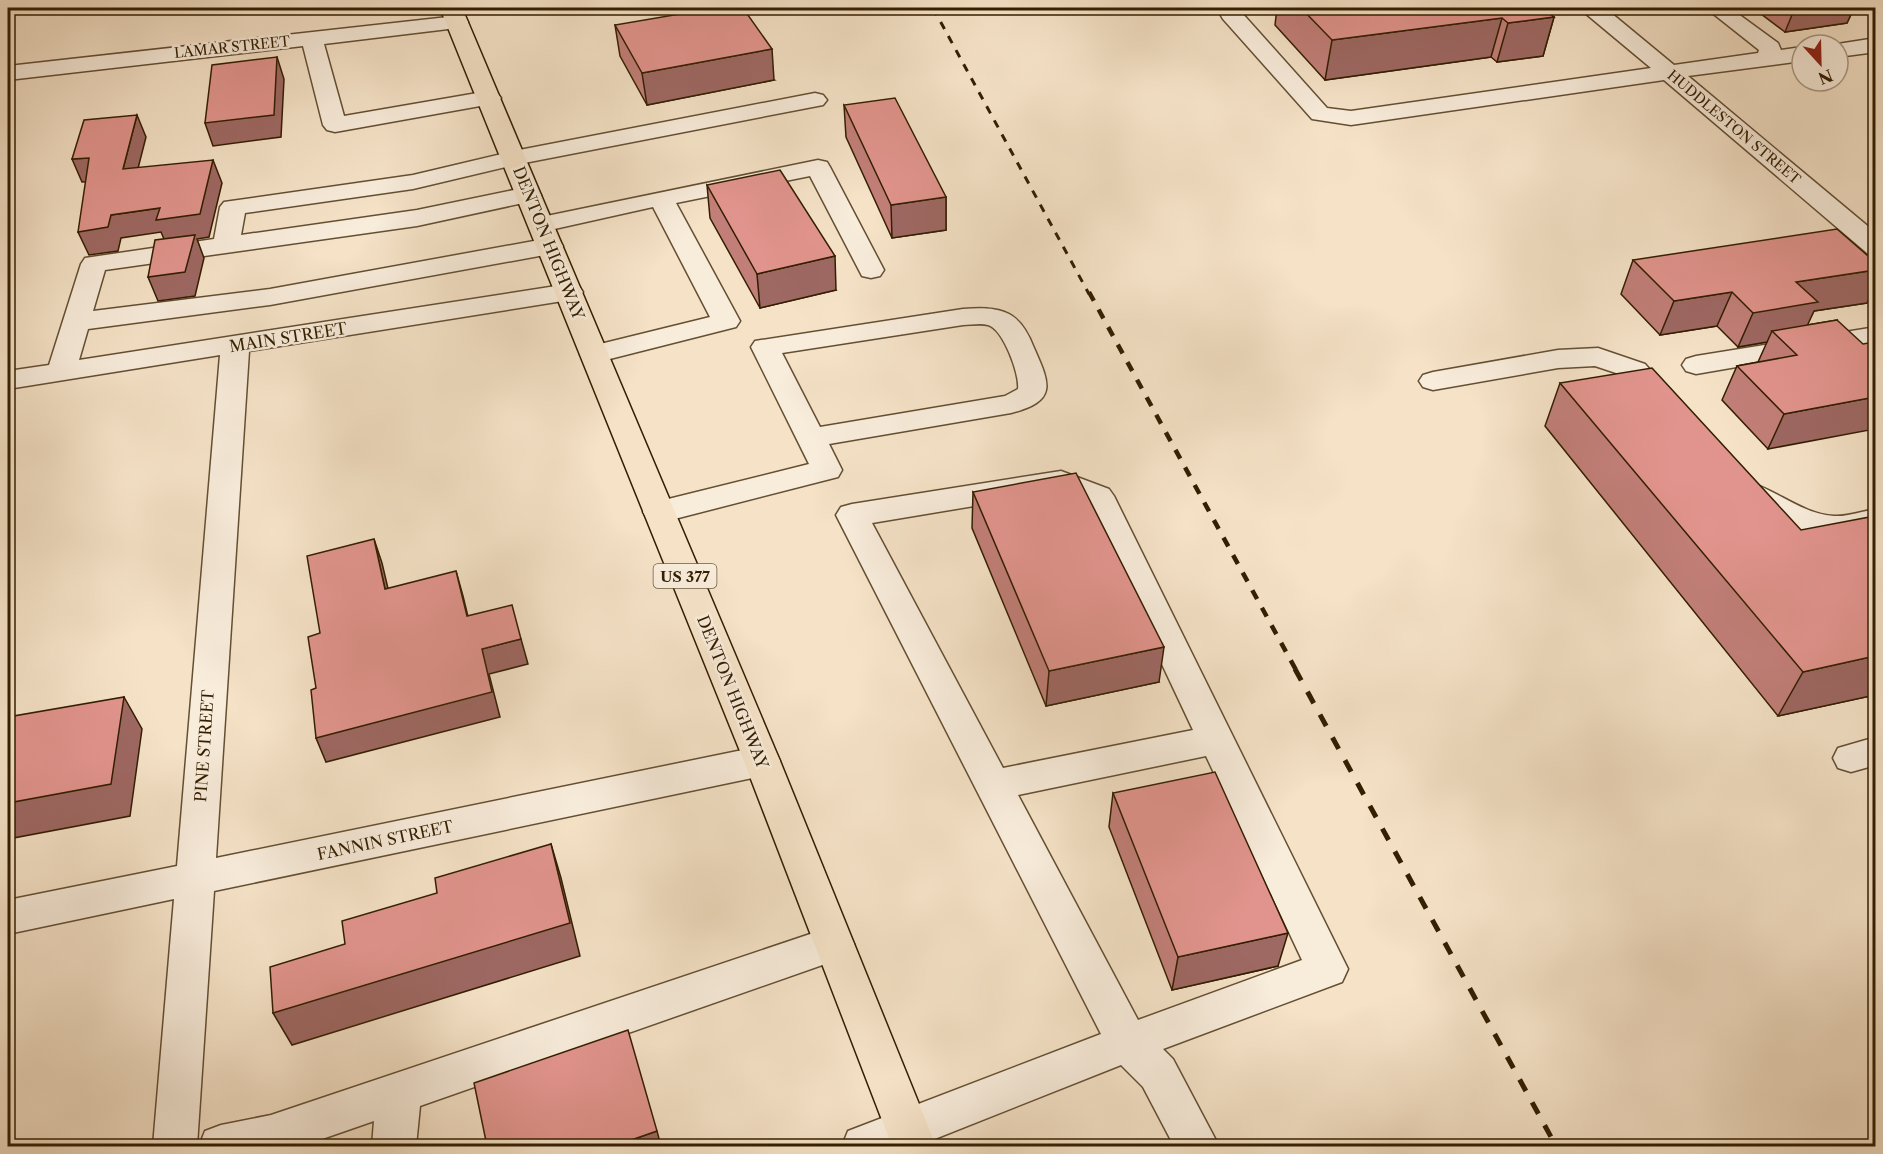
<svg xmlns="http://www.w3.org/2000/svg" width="1883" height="1154" font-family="'Libre Caslon Text',serif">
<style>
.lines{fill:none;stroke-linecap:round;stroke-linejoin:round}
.minor-casing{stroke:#644f32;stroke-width:3}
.major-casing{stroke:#331e00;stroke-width:3}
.minor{fill:#f8ecdb;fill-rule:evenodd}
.major{fill:#f5e2c7;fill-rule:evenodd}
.rail-far2{stroke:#331e00;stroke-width:3;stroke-dasharray:8 8;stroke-linecap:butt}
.rail-far1{stroke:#331e00;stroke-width:4.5;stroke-dasharray:10 10;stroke-linecap:butt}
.rail{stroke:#331e00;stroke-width:5;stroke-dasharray:13 13;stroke-linecap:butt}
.wall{fill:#c27f79;stroke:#331e00;stroke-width:1.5}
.shaded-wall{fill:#9e6863;stroke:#331e00;stroke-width:1.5}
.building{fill:#e1948d;stroke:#331e00;stroke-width:1.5}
.labels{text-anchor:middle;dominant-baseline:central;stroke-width:5;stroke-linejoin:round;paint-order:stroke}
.far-street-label{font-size:14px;fill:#331e00;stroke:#f8ecdb}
.shield{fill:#f8ecdb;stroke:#6e5c42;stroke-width:1.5}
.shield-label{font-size:15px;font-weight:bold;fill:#331e00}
.street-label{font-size:16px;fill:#331e00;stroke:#f8ecdb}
</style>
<rect width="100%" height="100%" fill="#f5e2c7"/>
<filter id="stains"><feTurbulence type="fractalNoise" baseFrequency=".00333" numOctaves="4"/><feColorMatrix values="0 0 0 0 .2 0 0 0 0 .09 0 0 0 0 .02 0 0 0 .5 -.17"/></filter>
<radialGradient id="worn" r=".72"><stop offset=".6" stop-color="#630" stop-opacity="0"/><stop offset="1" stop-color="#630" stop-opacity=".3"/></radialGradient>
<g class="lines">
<g class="minor-casing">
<g id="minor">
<polygon points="1223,8 1243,8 1242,13 1327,108 1351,111 1651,68 1585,13 1583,8 1605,8 1674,65 1758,53 1759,50 1706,8 1730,8 1778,43 1781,50 1802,47 1802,61 1688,76 1876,233 1876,255 1867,253 1664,80 1351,125 1312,119 1223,19 1220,14"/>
<polygon points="457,16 465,17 468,22 465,27 324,44 344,116 489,91 497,93 501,98 497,103 335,132 327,130 323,125 303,46 8,80 8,66"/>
<polygon points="1876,38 1876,52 1838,57 1838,45 1831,45"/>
<polygon points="815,93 823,95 827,100 823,105 514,165 413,189 245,213 241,235 417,210 528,187 537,190 541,195 537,200 417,226 105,270 93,311 270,289 550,238 559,240 563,246 559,252 550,254 270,305 88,329 79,360 569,284 579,286 583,292 579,298 569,300 249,351 216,858 762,746 775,751 780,761 775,771 762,776 214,891 197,1146 153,1146 174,899 8,934 8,900 177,866 220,355 8,389 8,371 49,365 81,264 85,258 214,239 220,207 224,202 413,175 514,151"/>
<polygon points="818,160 827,162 830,167 884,270 880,276 871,278 862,276 810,176 676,203 740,321 736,327 594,363 584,360 580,354 584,348 710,317 653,207 541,232 532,229 528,224 532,219"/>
<path d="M963,309C978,308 995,307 1009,314C1022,321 1029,335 1034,348C1050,384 1058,401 1011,413L829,444L842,470L838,477L659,523L648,520L643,512L648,504L809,464L751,347L755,341ZM963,325C971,325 980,323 988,325C1003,329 1020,374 1018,389L1005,396L820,427L782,353Z"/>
<polygon points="1876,327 1876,343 1696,374 1686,371 1682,365 1686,359 1696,356"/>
<polygon points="1598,348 1645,364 1680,404 1675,411 1665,413 1655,411 1625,376 1595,366 1558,368 1433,390 1423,387 1419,381 1423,375 1433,372 1558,350"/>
<path d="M1061,471L1109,489L1114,496L1348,969L1342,982L1163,1049L1173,1059L1219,1146H1174L1143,1087L1121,1065L917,1146H842L848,1131L1101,1034L836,515L841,507L852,504ZM1058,492L1086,503L1193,730L1003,768L872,523ZM1206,756L1302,960L1138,1020L1018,795Z"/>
<path d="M1748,482C1777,490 1802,514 1834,516C1847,517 1863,511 1876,509V531C1863,533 1846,539 1834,538C1810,536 1744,511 1732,492L1737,485Z"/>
<polygon points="1876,737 1876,765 1851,772 1838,768 1833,758 1838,748"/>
<polygon points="834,926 848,932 854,944 848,956 420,1106 416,1146 372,1146 374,1121 302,1146 199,1146 205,1131 221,1125 271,1115"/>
</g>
</g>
<g class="major-casing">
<polygon id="major" points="440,8 462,8 780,761 936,1146 892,1146 744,761"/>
</g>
<use href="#minor" class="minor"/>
<use href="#major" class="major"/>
<polyline class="rail-far2" points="933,8 1089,294"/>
<polyline class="rail-far1" points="1089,292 1296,670"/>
<polyline class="rail" points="1295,669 1556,1146"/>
</g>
<g class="wall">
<polygon points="1277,8 1542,8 1554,17 1543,56 1497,62 1491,57 1325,80 1275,25"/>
<polygon points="1753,8 1854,8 1847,23 1785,32"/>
<polygon points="615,25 774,80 647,105 620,56"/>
<polygon points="844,105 946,197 946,230 892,238 846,137"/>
<polygon points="707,185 836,290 760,308 710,218"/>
<polygon points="1633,260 1867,303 1814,311 1807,325 1837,320 1768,449 1722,400 1737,366 1758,362 1767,342 1738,347 1717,326 1660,335 1621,294"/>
<polygon points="1560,383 1875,695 1778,716 1545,426"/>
<polygon points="973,492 1159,682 1046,706 972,528"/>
<polygon points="1113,793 1278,966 1172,990 1109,827"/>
</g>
<g class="shaded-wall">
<polygon points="1813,8 1854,8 1847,23 1785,32 1794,10"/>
<polygon points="1554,17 1543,56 1497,62 1508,23"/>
<polygon points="1502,18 1491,57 1325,80 1332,40"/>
<polygon points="772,49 774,80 647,105 642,73"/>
<polygon points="277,57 284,79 281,137 213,146 205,123"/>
<polygon points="137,115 146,137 132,192 123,169"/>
<polygon points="89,158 99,181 82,182 72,159"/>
<polygon points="213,160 222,183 209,237 197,239 204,258 195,296 158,301 148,277 166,244 161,232 121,238 118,251 89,255 78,232 111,215 160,208"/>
<polygon points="946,197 946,230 892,238 891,205"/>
<polygon points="835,256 836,290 760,308 757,274"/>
<polygon points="1875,270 1875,285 1867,303 1814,311 1802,337 1772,331 1767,342 1738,347 1753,313 1796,282"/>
<polygon points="1732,292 1717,326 1660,335 1674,301"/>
<polygon points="1875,397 1875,429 1768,449 1784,414"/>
<polygon points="374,539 382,563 394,614 385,589"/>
<polygon points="456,571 463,596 474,641 467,616"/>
<polygon points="521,639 528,664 489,674 500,717 326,762 316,738 482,649"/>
<polygon points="1164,647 1159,682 1046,706 1049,671"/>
<polygon points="1875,656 1875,695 1778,716 1803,672"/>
<polygon points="124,697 142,729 130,816 8,839 8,803"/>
<polygon points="551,844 561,878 580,956 292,1045 273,1013"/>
<polygon points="1288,933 1278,966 1172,990 1178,957"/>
<polygon points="657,1131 661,1146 614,1146"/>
</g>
<g class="building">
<polygon points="715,8 743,8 772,49 642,73 615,25"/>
<polygon points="1301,8 1542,8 1554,17 1508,23 1502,18 1332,40"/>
<polygon points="1791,8 1813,8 1794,10"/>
<polygon points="277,57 274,115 205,123 212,65"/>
<polygon points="895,98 946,197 891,205 844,105"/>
<polygon points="137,115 123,169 213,160 200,214 156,220 160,208 111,215 108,227 78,232 89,158 72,159 84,120"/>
<polygon points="780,170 835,256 757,274 707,185"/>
<polygon points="1837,229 1875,262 1875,270 1796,282 1818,302 1753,313 1732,292 1674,301 1633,260"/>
<polygon points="195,235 185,272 148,277 155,240"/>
<polygon points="1837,320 1863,344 1875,342 1875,397 1784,414 1737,366 1797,355 1772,331"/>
<polygon points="1652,368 1801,530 1875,516 1875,656 1803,672 1560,383"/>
<polygon points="1076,473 1164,647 1049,671 973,492"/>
<polygon points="374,539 385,589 456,571 467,616 512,605 521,639 482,649 492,692 316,738 311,690 316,688 308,637 320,633 307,556"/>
<polygon points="124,697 111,784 8,803 8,717"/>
<polygon points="1215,772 1288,933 1178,957 1113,793"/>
<polygon points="551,844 570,923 273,1013 270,967 345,944 342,921 437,893 435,878"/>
<polygon points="628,1030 657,1131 614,1146 487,1146 474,1083"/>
</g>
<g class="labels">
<g class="far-street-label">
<text transform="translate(232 47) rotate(-6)">LAMAR STREET</text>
<text transform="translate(1734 127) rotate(40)">HUDDLESTON STREET</text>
</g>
<rect class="shield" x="653.5" y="564" width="63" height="24" rx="4.5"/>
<g class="shield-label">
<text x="685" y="576">US 377</text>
</g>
<g class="street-label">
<text transform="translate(549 243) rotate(68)">DENTON HIGHWAY</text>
<text transform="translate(288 337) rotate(-9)">MAIN STREET</text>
<text transform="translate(733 692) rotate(68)">DENTON HIGHWAY</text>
<text transform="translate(204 746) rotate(-86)">PINE STREET</text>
<text transform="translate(385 840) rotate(-12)">FANNIN STREET</text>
</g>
</g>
<rect width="1883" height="1154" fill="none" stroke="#f5e2c7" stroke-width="30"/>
<rect x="9" y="9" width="1865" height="1136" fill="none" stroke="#331e00" stroke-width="3"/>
<rect x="15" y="15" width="1853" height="1124" fill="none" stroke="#331e00" stroke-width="1.5"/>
<g transform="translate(1820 63) rotate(158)"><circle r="28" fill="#f8ecdb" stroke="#a99a83" stroke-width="1.5"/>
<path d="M0-4.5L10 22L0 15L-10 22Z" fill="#8f2418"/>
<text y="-9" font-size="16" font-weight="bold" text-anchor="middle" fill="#331e00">N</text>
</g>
<rect width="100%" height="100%" filter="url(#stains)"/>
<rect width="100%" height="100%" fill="url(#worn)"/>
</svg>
